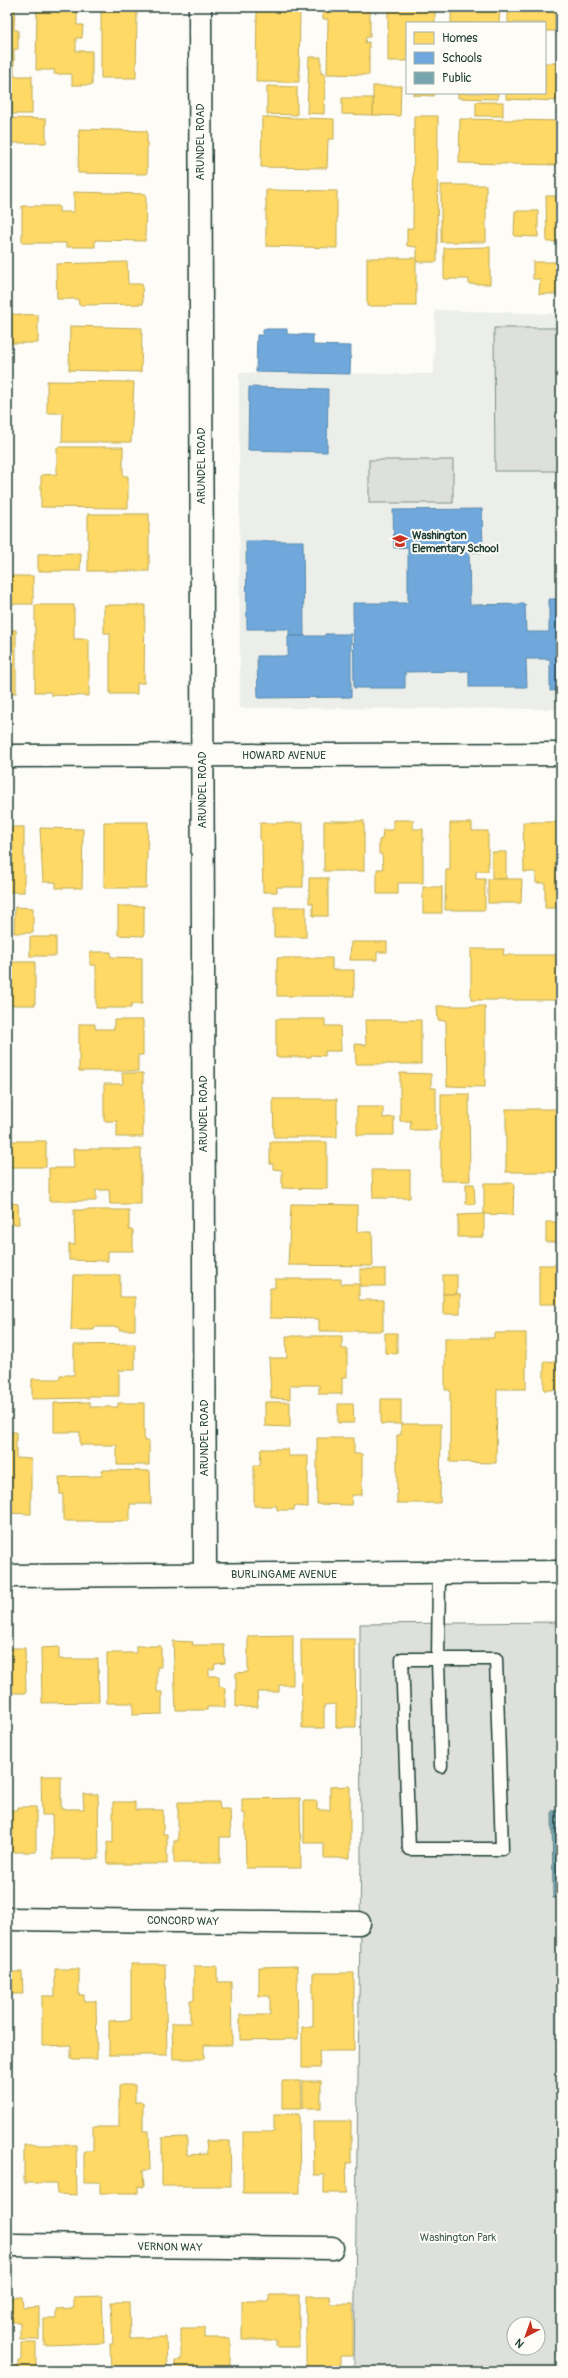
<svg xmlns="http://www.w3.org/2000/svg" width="568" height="2378" font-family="Pangolin,sans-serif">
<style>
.built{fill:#eceee9}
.green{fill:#dde0db;stroke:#7e8e88;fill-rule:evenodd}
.homes{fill:#ffd966;stroke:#bcaa57}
.schools{fill:#6fa8dc;stroke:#5788aa}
.public{fill:#76a5af;stroke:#5c868a}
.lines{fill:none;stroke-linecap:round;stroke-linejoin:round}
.lane-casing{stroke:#1f3d34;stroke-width:15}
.street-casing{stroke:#1f3d34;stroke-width:25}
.secondary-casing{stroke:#1f3d34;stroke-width:25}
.lane{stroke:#fdfcf7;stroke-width:12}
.street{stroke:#fdfcf7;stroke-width:22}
.secondary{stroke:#fdfcf7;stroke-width:22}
.labels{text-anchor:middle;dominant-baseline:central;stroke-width:4;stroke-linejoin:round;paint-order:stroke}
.street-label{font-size:11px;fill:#1f3d34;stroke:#fdfcf7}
.poi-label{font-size:11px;font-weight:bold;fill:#1f3d34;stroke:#fdfcf7;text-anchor:start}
.park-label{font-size:11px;fill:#455e55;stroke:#fdfcf7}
</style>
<rect width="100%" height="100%" fill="#fdfcf7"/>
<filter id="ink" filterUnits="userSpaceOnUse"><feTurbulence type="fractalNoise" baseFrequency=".025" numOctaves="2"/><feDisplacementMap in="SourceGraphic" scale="8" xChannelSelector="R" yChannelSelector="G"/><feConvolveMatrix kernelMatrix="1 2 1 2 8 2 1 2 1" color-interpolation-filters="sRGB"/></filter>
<g filter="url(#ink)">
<polygon class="built" points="435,310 561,314 561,709 240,708 239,373 434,374"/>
<g class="green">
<polygon points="494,328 558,328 559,471 495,471"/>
<rect x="369" y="460" width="84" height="43"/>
<path d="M561,1622V2371H354L361,1855L360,1624ZM514,2324H538V2348H514Z"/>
</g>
<g class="homes">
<polygon points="7,7 15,7 14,30 18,30 18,49 14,49 14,75 7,75"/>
<polygon points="37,7 77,7 77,25 83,25 82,38 76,38 76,51 92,51 92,85 72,85 72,74 54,74 55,70 36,70"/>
<polygon points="257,7 300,7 299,82 256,82"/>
<polygon points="323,7 370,7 370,37 366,37 365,43 369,42 369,75 327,74 328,19 323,19"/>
<polygon points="388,7 435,7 435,23 407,23 407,61 388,61"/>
<polygon points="451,7 500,7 499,23 451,23"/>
<polygon points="508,7 555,7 555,31 545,31 545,23 508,23"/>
<polygon points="101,8 137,8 136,78 101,78"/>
<polygon points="309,57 321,57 321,74 324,73 325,79 324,114 307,113"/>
<polygon points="545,63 561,63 561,101 506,99 506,93 545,93"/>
<rect x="12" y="76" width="20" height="38"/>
<polygon points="267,86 297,87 297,115 267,114"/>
<polygon points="373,86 401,86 400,116 373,115"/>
<polygon points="413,93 434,93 434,96 413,95"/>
<polygon points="458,93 498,93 498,99 458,98"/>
<polygon points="342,98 373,98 373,115 342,114"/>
<rect x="476" y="102" width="27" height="14"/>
<polygon points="414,116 438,116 437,262 417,262 417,247 407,246 407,229 413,228"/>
<polygon points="262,117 334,119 334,139 328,139 327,168 261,167"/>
<polygon points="9,118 46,119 46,143 9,143"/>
<polygon points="460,119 561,121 561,165 459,163"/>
<polygon points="79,129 147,131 147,174 78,173"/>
<rect x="441" y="185" width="45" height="57"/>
<polygon points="266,190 337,191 337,248 266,246"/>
<polygon points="74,192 146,194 145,241 95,240 95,247 66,247 66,243 22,243 22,206 59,206 59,212 74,212"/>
<polygon points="546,196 561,196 561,242 547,242"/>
<polygon points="515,211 538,211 538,237 514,236"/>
<polygon points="490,247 490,284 469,284 469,279 444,279 444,248"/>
<rect x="367" y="258" width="49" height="48"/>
<polygon points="127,262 128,284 142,284 143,304 79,305 78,299 57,299 56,264"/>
<polygon points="533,262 561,262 561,294 539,294 540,279 533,279"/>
<polygon points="7,314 38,315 38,343 7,343"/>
<polygon points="70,326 142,328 141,372 69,370"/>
<polygon points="47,381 134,382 131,442 62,442 63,413 47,413"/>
<polygon points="57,447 123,447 123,476 128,476 128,508 41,507 41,475 57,474"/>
<rect x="88" y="514" width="61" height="57"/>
<polygon points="81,553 80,571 38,571 38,554"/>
<rect x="8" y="576" width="25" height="28"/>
<polygon points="35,605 74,605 74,639 89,639 89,696 51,695 51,692 35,692"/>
<polygon points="104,605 145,605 144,683 137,683 137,694 110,694 110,633 104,633"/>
<rect x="7" y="630" width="9" height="63"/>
<polygon points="393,820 413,820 413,829 423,829 423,883 398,883 398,894 377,894 377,869 383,869 382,854 379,854 379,840 382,839 383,830 393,830"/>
<rect x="324" y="821" width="40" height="50"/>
<polygon points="104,822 148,822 146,888 104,888"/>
<polygon points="523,822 559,822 561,908 545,908 545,883 536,883 536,872 524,872"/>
<polygon points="260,823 303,823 303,887 277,887 277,892 263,892 262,841 260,841"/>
<polygon points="450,823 472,823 472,831 488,831 488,871 476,871 476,879 485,879 485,910 445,910 446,870 450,870"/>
<rect x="7" y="827" width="17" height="65"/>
<polygon points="40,828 83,829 82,888 56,888 56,882 43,882"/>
<polygon points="492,852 506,852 506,879 492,878"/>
<polygon points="309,878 328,878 328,916 313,916 313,903 309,903"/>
<polygon points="488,879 522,879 521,903 488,903"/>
<rect x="423" y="887" width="19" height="26"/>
<polygon points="118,906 144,906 144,936 118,935"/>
<polygon points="15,907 33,908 33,933 14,933"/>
<rect x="274" y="907" width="32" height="30"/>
<rect x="30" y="937" width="26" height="19"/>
<polygon points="351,942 387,942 387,952 377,952 377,960 350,960"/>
<polygon points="471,949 504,949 503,955 561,955 561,1000 471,1000"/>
<polygon points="90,952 111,952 111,957 142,958 142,1004 131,1004 131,1008 96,1008 96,965 90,965"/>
<polygon points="277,958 332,958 332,970 354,970 354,996 277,996"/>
<rect x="9" y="962" width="26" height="43"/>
<polygon points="437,1006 485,1006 485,1087 447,1086 446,1021 438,1020"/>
<polygon points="276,1019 325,1019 325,1026 340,1026 341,1051 325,1051 325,1056 311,1055 311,1057 276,1057"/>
<polygon points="114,1020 143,1020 143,1055 138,1055 138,1071 79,1071 79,1024 95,1024 95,1029 114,1029"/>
<polygon points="365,1020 421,1020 421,1064 356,1064 355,1044 366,1045"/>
<polygon points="122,1073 143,1073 143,1137 117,1137 117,1121 104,1121 104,1084 123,1084"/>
<polygon points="400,1073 431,1074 431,1088 436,1088 436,1130 410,1130 411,1121 400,1121"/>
<polygon points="441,1094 469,1094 470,1181 441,1181"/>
<polygon points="273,1099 337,1099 337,1137 274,1137"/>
<polygon points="357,1107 383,1107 383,1118 394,1117 394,1135 357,1135"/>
<rect x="506" y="1109" width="55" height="63"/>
<rect x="7" y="1141" width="39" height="26"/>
<polygon points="270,1142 327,1142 327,1189 282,1188 282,1170 273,1169 273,1164 270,1164"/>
<polygon points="73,1149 141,1149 141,1204 110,1204 109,1190 96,1190 96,1201 49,1201 49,1168 74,1168"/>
<polygon points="372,1170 410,1170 410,1198 373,1198"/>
<polygon points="484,1183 514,1183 513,1215 484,1214"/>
<polygon points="466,1184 474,1184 475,1204 466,1204"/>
<polygon points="561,1197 561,1255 558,1255 558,1242 546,1242 546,1222 558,1222"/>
<polygon points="11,1203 18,1204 19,1224 11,1224"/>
<polygon points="291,1204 357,1205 357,1232 372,1232 373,1266 288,1265"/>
<polygon points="74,1210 129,1210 129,1230 133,1230 133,1251 108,1251 108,1261 69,1260 69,1244 75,1245"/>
<polygon points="484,1214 484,1237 458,1237 458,1215"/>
<rect x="539" y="1265" width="22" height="39"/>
<rect x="360" y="1269" width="25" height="17"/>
<polygon points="73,1275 120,1275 120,1297 135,1297 135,1330 119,1330 119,1327 94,1327 94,1330 71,1330"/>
<rect x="443" y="1275" width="14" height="19"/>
<polygon points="275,1279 341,1279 341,1284 359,1284 359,1300 383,1300 383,1331 319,1331 319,1319 270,1318 270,1288 275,1288"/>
<rect x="443" y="1294" width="17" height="20"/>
<polygon points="385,1333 397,1333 397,1354 385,1353"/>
<polygon points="494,1333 526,1333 526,1389 497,1389 496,1463 450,1462 450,1390 445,1390 445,1338 494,1338"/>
<polygon points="286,1336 342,1336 342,1349 347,1349 347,1377 342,1377 342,1394 319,1394 319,1385 290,1385 290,1399 271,1398 269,1358 287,1358"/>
<polygon points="135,1344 135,1370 119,1370 119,1396 89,1396 89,1398 32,1399 32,1379 60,1379 60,1375 74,1375 74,1345"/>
<polygon points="544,1361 561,1362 561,1390 544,1390"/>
<rect x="381" y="1399" width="20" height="25"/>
<polygon points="90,1402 90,1407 118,1407 118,1403 144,1403 144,1441 149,1441 149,1465 117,1465 117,1445 80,1445 80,1432 54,1432 54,1403"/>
<polygon points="265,1402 290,1402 290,1427 265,1426"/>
<polygon points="338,1404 353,1404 354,1423 338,1423"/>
<polygon points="557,1420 561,1420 561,1438 558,1438"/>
<polygon points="401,1424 441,1424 440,1503 397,1503 397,1435 401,1435"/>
<polygon points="7,1432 16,1432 16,1458 31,1459 31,1514 8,1513"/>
<polygon points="317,1438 354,1438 354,1454 362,1454 362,1495 352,1495 351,1505 317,1504"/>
<rect x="559" y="1444" width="2" height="77"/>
<polygon points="261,1449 288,1449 288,1456 308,1456 308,1507 294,1506 294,1510 277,1510 277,1506 254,1506 254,1465 260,1465"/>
<polygon points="102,1470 150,1471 151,1504 130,1504 130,1521 63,1521 63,1494 60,1494 59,1477 102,1476"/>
<polygon points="293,1635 293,1685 279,1685 279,1692 257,1692 258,1707 236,1707 236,1673 248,1672 248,1636"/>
<polygon points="301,1639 355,1639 356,1727 336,1727 336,1704 324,1705 324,1728 302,1728"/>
<polygon points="173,1641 193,1642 192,1645 224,1645 225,1663 215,1664 214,1669 209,1669 209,1676 219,1676 219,1685 225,1689 225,1707 207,1707 207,1710 176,1710"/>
<polygon points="136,1646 161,1646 161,1667 157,1667 157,1692 162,1692 162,1714 133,1715 133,1703 107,1703 107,1653 136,1653"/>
<polygon points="59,1647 59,1659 98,1659 99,1702 42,1703 41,1648"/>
<polygon points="7,1648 25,1648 26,1693 7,1693"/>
<polygon points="41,1776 61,1776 61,1809 84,1809 83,1794 98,1794 99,1859 53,1859 52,1815 42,1815"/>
<polygon points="350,1786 350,1858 324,1858 324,1843 304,1843 304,1801 317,1801 317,1810 330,1810 330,1787"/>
<polygon points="300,1798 301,1868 246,1868 245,1813 242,1813 242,1799"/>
<polygon points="113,1802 135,1802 135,1810 163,1810 163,1834 167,1834 167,1864 108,1864 107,1842 113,1843"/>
<polygon points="178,1802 219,1802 220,1809 230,1809 231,1837 220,1837 220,1863 174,1863 174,1841 178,1841"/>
<polygon points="18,1807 36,1807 36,1852 7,1852 7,1810 18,1810"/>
<polygon points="131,1964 165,1964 167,2055 109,2055 109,2021 131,2020"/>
<polygon points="194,1966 217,1966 217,1982 231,1982 232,2045 204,2045 204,2059 173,2059 172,2023 190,2023 190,2000 194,2000"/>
<polygon points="297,1966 298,2039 240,2040 240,2015 270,2015 270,1996 259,1996 259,1967"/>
<polygon points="55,1969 79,1969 79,1995 84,1995 84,2001 96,2001 97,2059 71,2059 71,2045 42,2046 42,1996 55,1996"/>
<polygon points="7,1972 22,1972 23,1994 7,1994"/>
<polygon points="313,1973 354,1973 354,2051 319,2051 320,2068 302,2068 302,2027 313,2027"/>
<polygon points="282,2081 301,2081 302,2108 282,2108"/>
<rect x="303" y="2081" width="18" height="27"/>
<polygon points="119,2085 135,2085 135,2102 143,2102 143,2131 149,2131 150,2170 143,2170 144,2187 138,2186 138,2193 100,2193 100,2182 84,2182 84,2151 93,2151 93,2127 119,2127"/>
<polygon points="274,2114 299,2114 300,2193 243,2193 243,2132 274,2132"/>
<polygon points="313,2121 351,2121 351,2163 346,2163 347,2193 324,2193 324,2175 314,2175"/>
<polygon points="187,2137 187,2155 207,2154 206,2141 230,2141 231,2186 162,2186 162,2138"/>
<polygon points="24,2145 76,2145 77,2195 57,2194 56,2183 24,2183"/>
<polygon points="270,2295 299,2295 299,2347 276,2347 276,2340 242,2340 242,2301 270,2301"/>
<polygon points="102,2296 104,2343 44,2345 44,2319 56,2319 56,2309 74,2308 74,2297"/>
<polygon points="306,2296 329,2296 330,2304 353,2304 353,2356 340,2356 340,2371 306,2371"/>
<polygon points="7,2297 22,2297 23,2308 39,2307 39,2340 20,2340 20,2322 7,2322"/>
<polygon points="111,2302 129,2302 130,2338 166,2337 167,2369 111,2371 110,2344 113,2344"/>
<polygon points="181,2328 204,2328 204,2338 230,2338 230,2371 175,2371 175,2360 181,2360"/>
<polygon points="21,2343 36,2343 36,2371 7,2371 7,2366 18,2366 18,2360 21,2360"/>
</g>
<g class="schools">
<polygon points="263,329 287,329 287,334 313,335 313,345 351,346 350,374 256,372 257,335 263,335"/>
<polygon points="249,387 328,389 327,452 248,450"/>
<polygon points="482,509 483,553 469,552 470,605 525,604 526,632 549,632 549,599 561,599 561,690 550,691 550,659 526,659 527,687 469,687 469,671 405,672 405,688 354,688 353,603 408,603 408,547 394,548 393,510"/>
<polygon points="246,541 303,541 304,636 289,636 289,629 247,629"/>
<polygon points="325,634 351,634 351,697 258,698 257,656 288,656 288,636 325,636"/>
</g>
<polygon class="public" points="561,1810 561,1898 553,1898 552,1811"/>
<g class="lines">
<g class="lane-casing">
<g id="lane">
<polyline points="439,1574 438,1660 441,1766"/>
<polygon points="402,1659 496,1659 502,1849 409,1849"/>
</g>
</g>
<g class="street-casing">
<g id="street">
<polyline points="200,7 205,1574"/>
<polyline points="7,1576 561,1572"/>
<polyline points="7,1919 359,1923"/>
<polyline points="7,2245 332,2248"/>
</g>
</g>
<g class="secondary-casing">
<polyline id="secondary" points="7,756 561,754"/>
</g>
<use href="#lane" class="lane"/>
<use href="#street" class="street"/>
<use href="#secondary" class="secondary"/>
</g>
</g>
<defs>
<g id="school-bare" transform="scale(1.2)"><path d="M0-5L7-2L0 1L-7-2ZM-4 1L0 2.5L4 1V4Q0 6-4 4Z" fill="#c8321e" stroke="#fdfcf7" stroke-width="2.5" paint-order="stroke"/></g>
</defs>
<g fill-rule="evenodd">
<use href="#school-bare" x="400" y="541"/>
</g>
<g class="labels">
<g class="street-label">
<text transform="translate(200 142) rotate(-90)">ARUNDEL ROAD</text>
<text transform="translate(201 466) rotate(-90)">ARUNDEL ROAD</text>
<text x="284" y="755">HOWARD AVENUE</text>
<text transform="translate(202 790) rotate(-90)">ARUNDEL ROAD</text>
<text transform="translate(203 1114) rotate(-90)">ARUNDEL ROAD</text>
<text transform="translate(204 1438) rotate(-90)">ARUNDEL ROAD</text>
<text x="284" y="1574">BURLINGAME AVENUE</text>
<text transform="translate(183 1921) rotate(1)">CONCORD WAY</text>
<text transform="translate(170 2247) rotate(1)">VERNON WAY</text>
</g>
<g class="poi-label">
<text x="412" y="535">Washington<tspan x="412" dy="13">Elementary School</tspan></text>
</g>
<g class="park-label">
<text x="458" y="2237">Washington Park</text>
</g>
</g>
<rect width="568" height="2378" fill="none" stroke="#fdfcf7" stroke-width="24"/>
<rect x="12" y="12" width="544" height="2354" fill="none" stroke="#1f3d34" stroke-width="1.5" filter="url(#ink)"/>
<rect x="406" y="22" width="140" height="72" fill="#fdfcf7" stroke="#a4b0a9"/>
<rect x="414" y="32" width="20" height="12" fill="#ffd966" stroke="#a4b0a9"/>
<text x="442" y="42" font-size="12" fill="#1f3d34">Homes</text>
<rect x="414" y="52" width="20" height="12" fill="#6fa8dc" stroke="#a4b0a9"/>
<text x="442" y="62" font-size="12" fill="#1f3d34">Schools</text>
<rect x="414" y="72" width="20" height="12" fill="#76a5af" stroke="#a4b0a9"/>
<text x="442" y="82" font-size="12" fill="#1f3d34">Public</text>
<g transform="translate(526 2336) rotate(221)"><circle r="19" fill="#fdfcf7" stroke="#a4b0a9"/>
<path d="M0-3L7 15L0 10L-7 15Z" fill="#c8321e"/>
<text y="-6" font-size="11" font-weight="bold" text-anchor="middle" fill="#1f3d34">N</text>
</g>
</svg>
